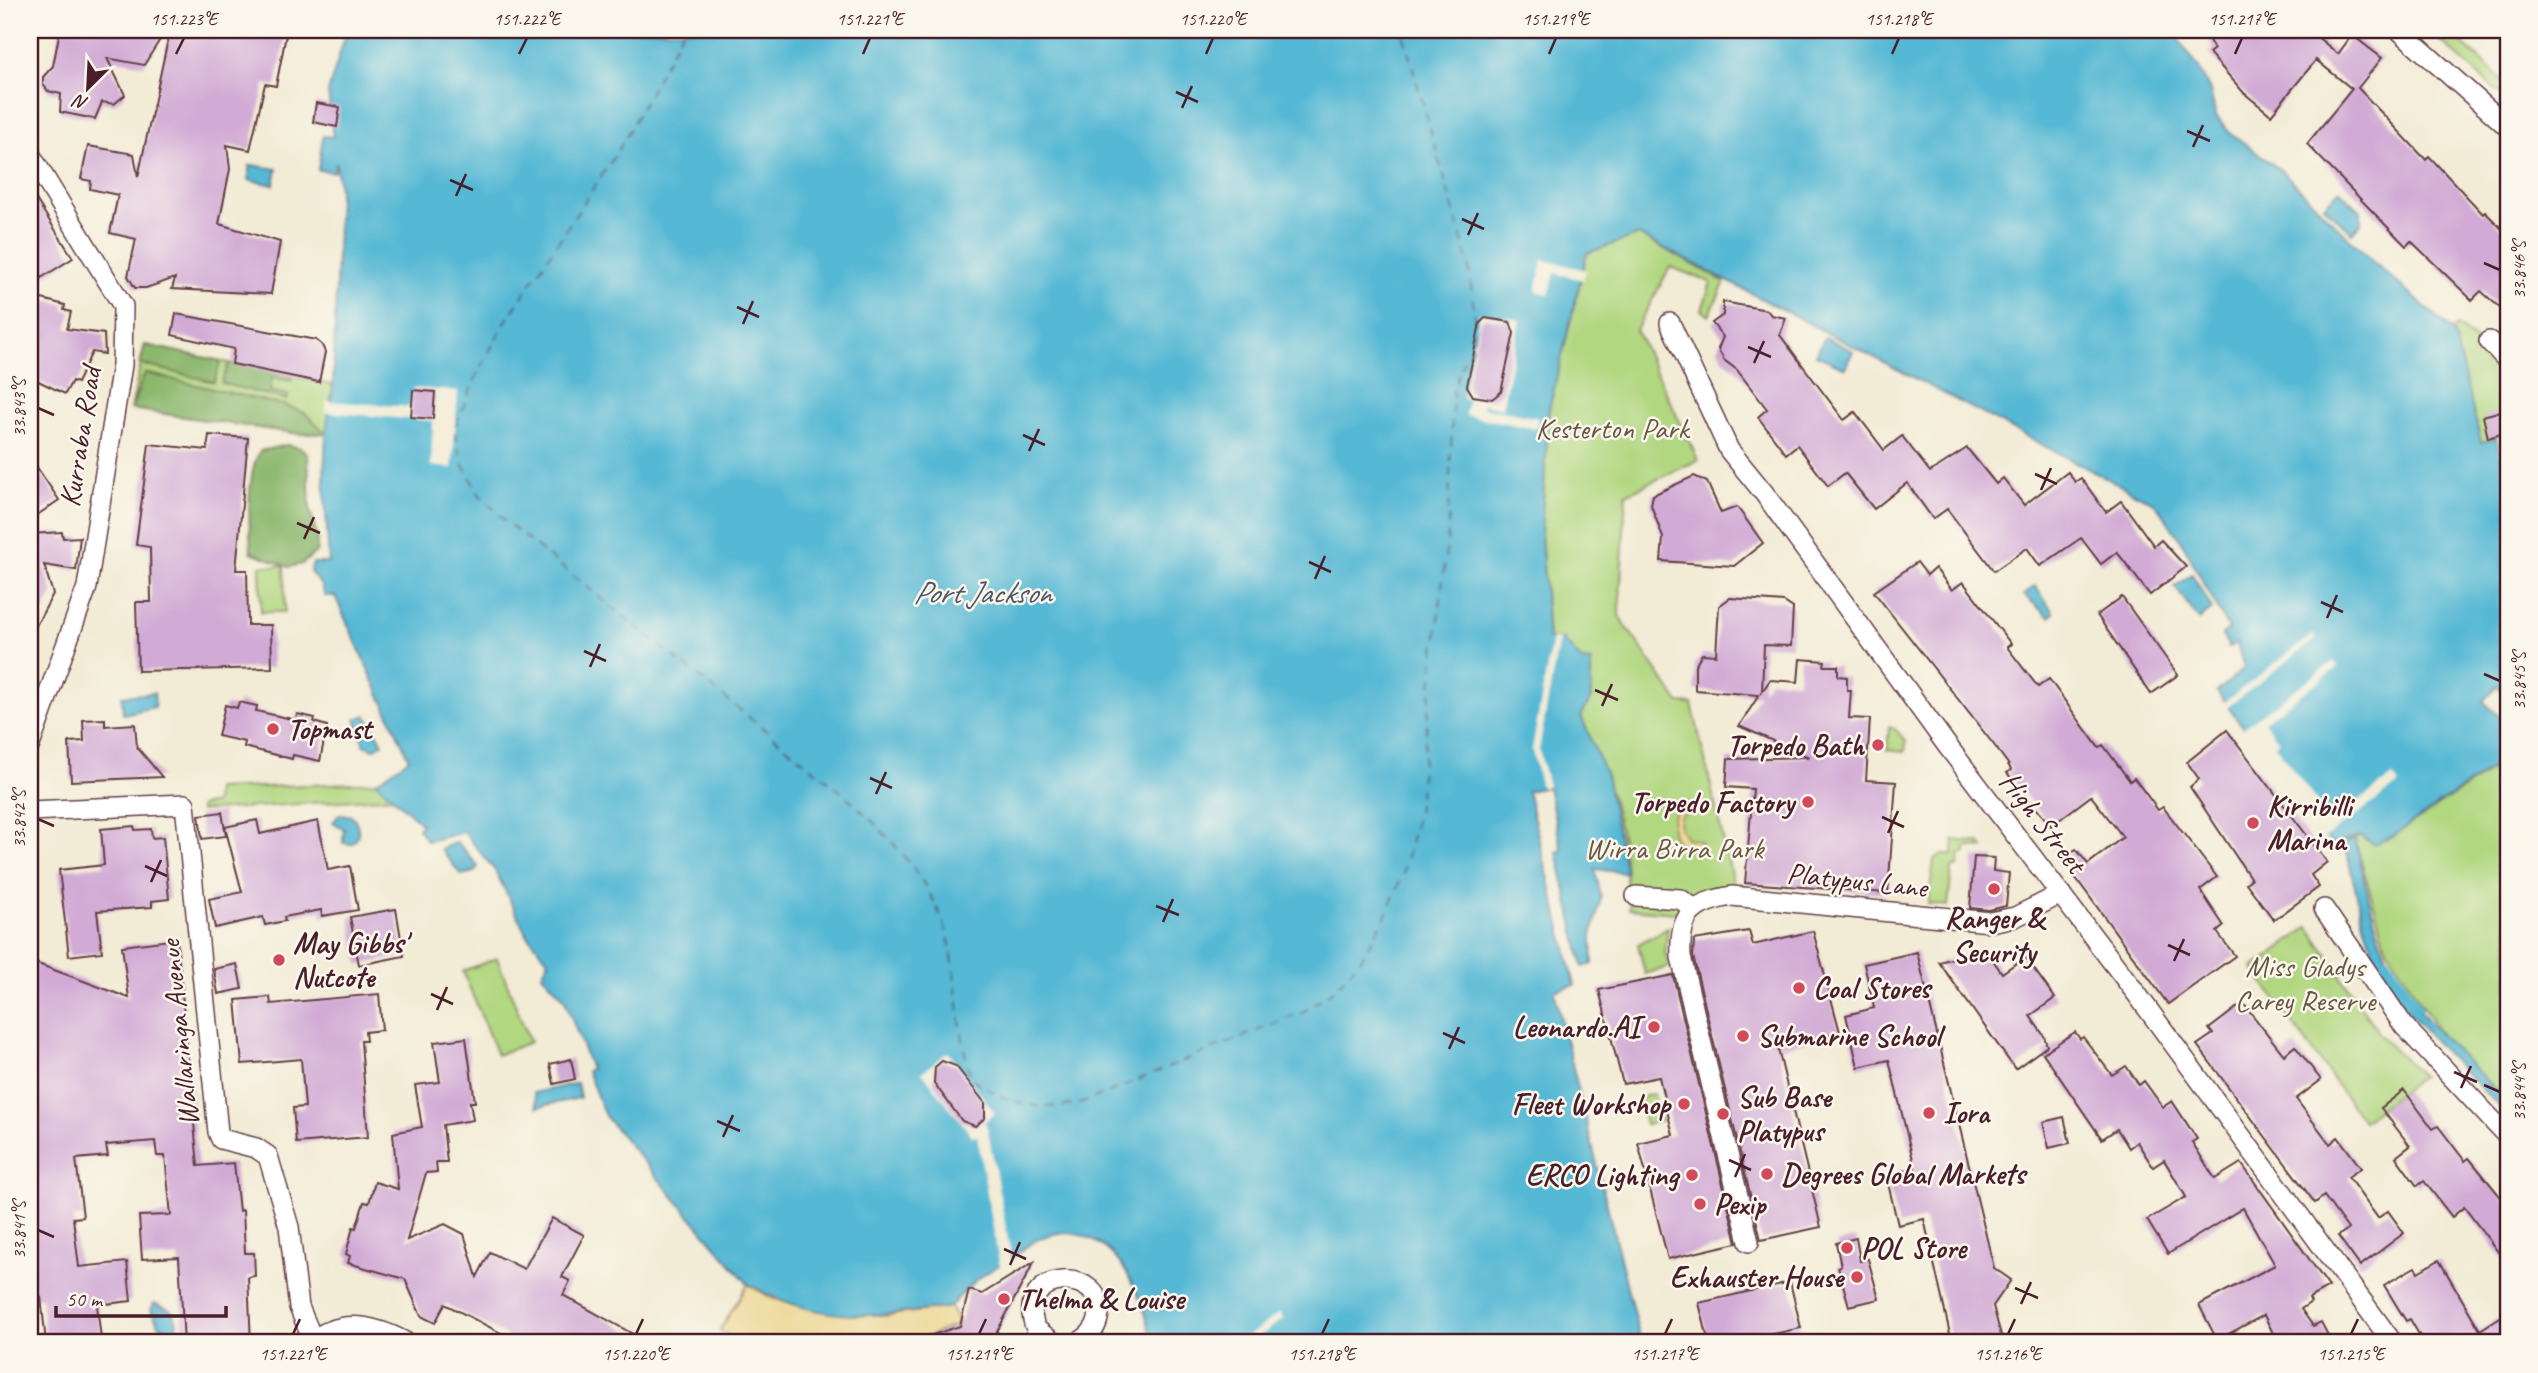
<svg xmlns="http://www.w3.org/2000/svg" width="2538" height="1373" font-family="Caveat,sans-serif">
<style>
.green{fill:#b1d780;stroke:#7e7b56;stroke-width:2}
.forest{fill:#8cb86e;stroke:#6b6c4c;stroke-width:2}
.sand{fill:#eeda9e;stroke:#9c7c64;stroke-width:2}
.water{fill:#55b8d4;stroke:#506c80;stroke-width:2}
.pier{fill:#f2ebd5}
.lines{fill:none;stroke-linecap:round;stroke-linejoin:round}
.stream{stroke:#55b8d4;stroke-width:7}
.ferry{stroke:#4e5566;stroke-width:2;stroke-dasharray:9 7;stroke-linecap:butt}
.building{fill:#d1aad5}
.street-casing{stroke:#633e44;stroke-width:22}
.street{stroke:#fff;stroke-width:19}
.ticks{fill:none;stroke:#4a1f2b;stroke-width:2.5}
.poi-dot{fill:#d1495b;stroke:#fbf7ec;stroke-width:2.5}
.labels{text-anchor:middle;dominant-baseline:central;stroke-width:5;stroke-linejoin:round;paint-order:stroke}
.park-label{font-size:30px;fill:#695644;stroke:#fbf7ec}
.street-label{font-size:30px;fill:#4a1f2b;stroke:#fbf7ec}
.poi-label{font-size:30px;font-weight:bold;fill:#4a1f2b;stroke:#fbf7ec;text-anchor:start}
.water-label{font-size:32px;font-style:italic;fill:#4e5566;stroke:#fbf7ec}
.neatline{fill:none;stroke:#4a1f2b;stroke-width:2.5}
.ticks-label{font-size:18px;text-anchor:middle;fill:#4a1f2b}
</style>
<rect width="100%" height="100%" fill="#fbf7ec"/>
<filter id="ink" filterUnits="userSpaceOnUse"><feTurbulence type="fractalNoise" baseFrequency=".0143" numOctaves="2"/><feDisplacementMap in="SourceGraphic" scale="14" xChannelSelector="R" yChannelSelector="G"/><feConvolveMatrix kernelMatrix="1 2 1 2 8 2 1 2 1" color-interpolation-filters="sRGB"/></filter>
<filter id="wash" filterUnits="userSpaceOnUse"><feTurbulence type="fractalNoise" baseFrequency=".00686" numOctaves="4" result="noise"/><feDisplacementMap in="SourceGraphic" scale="28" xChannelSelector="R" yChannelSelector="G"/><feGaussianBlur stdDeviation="1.57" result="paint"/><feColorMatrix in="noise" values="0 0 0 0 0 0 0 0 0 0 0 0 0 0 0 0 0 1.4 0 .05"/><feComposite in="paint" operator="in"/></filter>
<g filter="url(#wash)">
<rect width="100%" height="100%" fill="#f2ebd5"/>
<g class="green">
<polygon points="2428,30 2449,30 2508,86 2508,101"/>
<path d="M1639,235L1725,282L1709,316L1702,310L1711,282L1670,267L1636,330L1698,460L1626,494L1619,616L1679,703L1692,704L1734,887L1694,901L1676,913L1629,909L1631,887L1626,886C1627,828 1603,769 1581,716L1591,698V661L1583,662L1562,639H1548L1541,533L1549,409L1587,253Z"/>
<polygon points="2457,326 2482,346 2508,382 2508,432 2481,443 2453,331"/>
<polygon points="145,345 333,385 326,433 300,434 131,409"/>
<polygon points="260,566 284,566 285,612 261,612"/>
<polygon points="1889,727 1895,729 1906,741 1905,752 1887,750"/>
<polygon points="2508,759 2508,1106 2447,1045 2386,946 2355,839 2360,836 2367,841 2390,838"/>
<polygon points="376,782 396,797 200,811 200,806 215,803 216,789"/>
<polygon points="1954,840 1980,843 1984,848 1966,847 1965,854 1960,854 1958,866 1952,868 1948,906 1928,904 1934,860 1943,855 1953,855"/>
<polygon points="2309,927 2379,1034 2422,1076 2363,1121 2253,968"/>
<polygon points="1668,928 1665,952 1669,967 1645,974 1638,944"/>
<polygon points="497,958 530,1042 497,1055 463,971"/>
<polygon points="1654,1094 1661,1121 1645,1125 1638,1098"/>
</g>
<g class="forest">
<polygon points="145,345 221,361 214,382 140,364"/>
<polygon points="229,363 292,376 291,381 272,378 270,391 288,395 287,400 221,383"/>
<polygon points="145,373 287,406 305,413 326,433 300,434 131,409"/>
<path d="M287,445L301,448L308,454L310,509L317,537V551L302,564L289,567L251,552C249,522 246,476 260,451Z"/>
</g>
<g class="sand">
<path d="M1687,803L1689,810L1680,817L1679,827L1686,838L1700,841L1701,849H1685C1671,840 1670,829 1674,814Z"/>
<polygon points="748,1284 773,1299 886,1316 950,1307 959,1324 926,1337 928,1343 739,1343 720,1330"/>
</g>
<g class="water">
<path d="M347,30H2172L2200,70L2210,91L2216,116L2229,132L2282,171L2371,260L2453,331L2481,442L2496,438L2508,485V634L2504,636L2508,655V696L2497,686L2483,701L2508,725V757L2390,838L2374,844L2360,836L2332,845L2217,692L2244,668L2237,643L2229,648L2222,635L2229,630L2183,544L2156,504L1639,235L1587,253L1549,409L1541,533L1548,639H1562L1583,662L1591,661V698L1581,716L1606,775L1626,873L1595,869L1601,898L1592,936L1593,964L1583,967L1557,852L1562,851L1548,787L1527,791L1575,985L1554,991L1641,1343H1151C1150,1321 1142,1302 1132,1283C1114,1245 1075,1218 1033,1242C1025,1247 1019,1253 1011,1258C982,1275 972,1281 950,1307C872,1318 818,1324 748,1284L605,1116L587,1071L591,1069L564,998L542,974L549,961L526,933L496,872L464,832L427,841L418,828L422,824L376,782L409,759L335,596H325L321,585L310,572L313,563H329L324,479L326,433L333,385L339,190L336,162L334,172L318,170L323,136L333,137L328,92Z"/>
<polygon points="252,165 277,169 274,185 249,180 249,166"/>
<polygon points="2339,190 2361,211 2361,223 2352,233 2324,206"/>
<polygon points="1825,337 1853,351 1845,368 1816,355"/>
<polygon points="2192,574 2212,609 2199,620 2175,587"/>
<polygon points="2035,586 2054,613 2049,617 2024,595"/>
<polygon points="154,693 155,707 123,714 122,696"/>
<polygon points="366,715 383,743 374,749 364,745 356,719"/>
<path d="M340,814L352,816C359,824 362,837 351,844L343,843L344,829L333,822Z"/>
<path d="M2355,839C2367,884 2374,937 2397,978C2420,1021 2473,1066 2508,1101V1115C2463,1069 2396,1013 2373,951C2360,917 2354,878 2344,843Z"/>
<polygon points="457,842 478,866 474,872 461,875 441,849"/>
<polygon points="577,1083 580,1098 537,1107 534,1093"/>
<polygon points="154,1303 172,1311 177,1322 175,1333 159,1325 151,1310"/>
</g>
<g class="pier">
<polygon points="1543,260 1586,270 1583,280 1555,273 1549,294 1536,291"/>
<polygon points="1480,312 1520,320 1502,408 1483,404 1482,407 1538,418 1536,429 1465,415 1468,400 1462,398"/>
<polygon points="413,388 458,391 452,468 431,466 433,421 325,412 327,401 410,407"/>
<polygon points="2313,635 2316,639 2225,709 2222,704"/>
<polygon points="1552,639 1559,639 1539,750 1548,786 1541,788 1532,750"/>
<polygon points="2334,661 2338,667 2264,721 2279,741 2275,745 2331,821 2393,776 2399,784 2323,839 2240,730"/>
<polygon points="948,1052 995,1113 984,1122 987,1126 1012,1261 1000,1267 977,1135 973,1137 922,1072"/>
<polygon points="1280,1313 1283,1319 1250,1343 1239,1343"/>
</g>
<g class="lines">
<polyline class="stream" points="2387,959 2419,1008"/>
<path class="ferry" d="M683,30L619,149L501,329L477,375L454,429L462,462L479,494L506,522L831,783C883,829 941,884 952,956C958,998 960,1037 971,1078C1007,1104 1039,1112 1082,1103L1303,1012L1336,988L1362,957L1384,919L1403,874L1417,814L1448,533L1453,392L1460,368L1473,346L1475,318L1468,261L1402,30"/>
</g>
<g id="blocks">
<g class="building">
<polygon points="60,30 166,30 144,65 107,58 125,95 114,104 102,102 95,119 60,112 61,94 48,91 43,84 43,77 53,66"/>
<polygon points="170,30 263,30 286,35 276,86 265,84 250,150 227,145 230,169 219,224 280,242 271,294 172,289 175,278 146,288 135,288 128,276 136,239 110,233 118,195 90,189 91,181 81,179 88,146 134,154 138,177"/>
<polygon points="2203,30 2309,30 2338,54 2352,35 2382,58 2358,88 2426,160 2429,156 2483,214 2485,212 2508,235 2508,315 2481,291 2472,300 2411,241 2406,246 2307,144 2352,89 2316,60 2271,115 2244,93 2209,53 2214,49"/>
<polygon points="316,103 340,107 337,127 313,122"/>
<polygon points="30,190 73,258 30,285"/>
<polygon points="30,296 65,305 64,310 71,312 67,329 104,334 105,354 92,352 77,383 72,381 65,394 30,377"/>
<polygon points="1723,302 1767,310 1771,315 1786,318 1780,335 1809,374 1844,420 1855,412 1884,450 1902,436 1930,472 1967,448 1996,484 2003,478 2024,505 2068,472 2075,482 2081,478 2106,512 2121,501 2154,546 2161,540 2186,567 2150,595 2117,552 2101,564 2081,538 2040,566 2027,548 1994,571 1947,509 1933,519 1907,483 1874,509 1845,473 1828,486 1797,445 1786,454 1758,417 1767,409 1737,370 1724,360 1718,349 1723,337 1712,323 1723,315"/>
<polygon points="176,314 316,340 322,345 325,352 319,382 232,364 234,349 172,335"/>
<polygon points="1485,318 1510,322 1514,333 1501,392 1492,399 1473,396 1467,386 1480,323"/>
<polygon points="413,390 435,392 433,419 411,417"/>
<polygon points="2508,409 2508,432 2488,438 2483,416"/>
<polygon points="209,435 248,438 236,570 247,570 248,625 271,625 272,668 138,671 136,602 151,602 150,547 136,545 149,444 207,450"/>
<polygon points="30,457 59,500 30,520"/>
<polygon points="1694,476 1707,482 1721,513 1737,507 1763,543 1734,566 1661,561 1663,538 1651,505 1653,495"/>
<polygon points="62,532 63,538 80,537 76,570 44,565 53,594 30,637 30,534"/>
<polygon points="1917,562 1927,575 1935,568 1952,590 1963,582 2011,644 2007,647 2038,687 2049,679 2099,748 2103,745 2130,781 2134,778 2158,810 2163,807 2217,877 2200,890 2224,926 2217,932 2235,956 2168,1004 2062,859 2076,849 2088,864 2123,837 2091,796 2051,826 2007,773 2011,770 2008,764 1994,745 1874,592"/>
<polygon points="2122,597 2178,675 2151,694 2097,615"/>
<polygon points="1730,598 1784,602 1793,608 1791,646 1764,645 1762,692 1770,680 1798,682 1800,659 1825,661 1824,666 1838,666 1838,676 1847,677 1847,690 1851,690 1849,718 1870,719 1866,780 1896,782 1888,893 1745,883 1753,789 1726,787 1728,759 1809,757 1739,726 1759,695 1695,690 1695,665 1702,654 1716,655 1719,606"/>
<polygon points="239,702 257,706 256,711 296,720 297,714 315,718 314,722 327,726 320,761 293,755 292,759 244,747 245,742 218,736 225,705 237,708"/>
<polygon points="105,719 105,726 135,724 137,747 162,777 71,781 69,742 84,741 83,720"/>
<polygon points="2227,730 2327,862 2311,875 2319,887 2274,920 2246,883 2251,879 2190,787 2199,779 2187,762"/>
<polygon points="222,812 226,836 202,839 199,815"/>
<polygon points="257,820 260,834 318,821 328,870 350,866 358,910 322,916 321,910 284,917 285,921 265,925 263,917 215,928 209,899 242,892 225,827"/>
<polygon points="134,826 135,830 151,829 152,838 163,837 169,899 152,901 152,907 97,911 102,952 69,956 59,870 104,865 101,829"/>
<polygon points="1974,857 1994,858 1993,871 2009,873 2006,906 1989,910 1970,908"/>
<polygon points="396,909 404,956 359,965 350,917"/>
<polygon points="1749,931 1753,945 1813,931 1840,1032 1778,1049 1821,1227 1761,1240 1693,956 1694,940"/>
<polygon points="177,939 198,1166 234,1163 239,1211 243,1210 245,1253 254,1253 255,1276 248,1277 251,1343 184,1343 179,1257 142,1259 139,1216 171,1215 165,1156 157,1156 155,1141 106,1145 108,1156 76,1159 83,1217 73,1218 79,1267 127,1262 131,1301 97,1305 101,1339 97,1340 97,1343 46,1343 41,1297 30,1299 30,1272 33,1272 30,1246 30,961 129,998 122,946"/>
<polygon points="1983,946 2002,973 2025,957 2055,998 2030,1016 2044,1036 2047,1046 2015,1069 1939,962 1976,952"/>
<polygon points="1917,952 1994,1268 2011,1280 1993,1306 2003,1343 1952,1343 1924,1219 1898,1225 1886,1175 1915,1168 1889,1060 1858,1067 1846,1015 1874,1008 1864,964"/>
<polygon points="237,964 242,989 218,994 214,969"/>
<polygon points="1673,975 1737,1243 1668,1259 1638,1143 1673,1135 1659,1077 1623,1084 1599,990"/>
<polygon points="379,994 382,1030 365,1032 366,1041 361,1041 368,1137 296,1143 293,1108 305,1107 301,1059 242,1064 236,1000 270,997 271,1004"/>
<polygon points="2243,1003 2284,1055 2295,1046 2321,1080 2296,1099 2330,1144 2338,1137 2361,1168 2348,1177 2378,1218 2388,1211 2404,1233 2360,1266 2338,1236 2348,1229 2324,1196 2315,1203 2197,1045 2213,1034 2209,1029"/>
<polygon points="2075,1032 2080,1039 2083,1037 2112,1075 2126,1066 2139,1085 2144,1081 2163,1107 2172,1101 2197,1139 2192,1142 2215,1179 2241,1163 2329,1287 2309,1298 2311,1302 2301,1309 2313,1326 2321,1322 2332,1343 2278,1343 2264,1315 2217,1340 2199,1305 2275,1265 2243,1208 2168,1254 2147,1220 2186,1197 2164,1160 2153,1167 2137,1142 2129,1148 2117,1129 2102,1139 2043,1053"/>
<polygon points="466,1038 475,1102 470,1102 473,1120 443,1125 447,1162 436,1162 437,1172 426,1173 407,1240 445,1224 464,1234 477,1277 490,1252 524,1269 552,1218 584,1235 562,1277 570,1281 563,1295 649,1343 520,1343 445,1304 435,1323 421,1316 405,1279 348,1263 350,1256 346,1254 353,1227 356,1228 364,1202 369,1203 375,1182 398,1189 393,1133 422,1127 415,1085 440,1082 434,1042"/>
<polygon points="571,1059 575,1079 554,1084 550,1064"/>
<polygon points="942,1061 956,1066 985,1103 985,1118 975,1126 962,1121 934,1083 935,1067"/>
<polygon points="2404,1090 2433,1129 2438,1126 2465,1161 2469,1158 2508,1206 2508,1265 2464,1207 2452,1217 2424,1181 2417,1186 2396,1157 2410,1146 2381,1108"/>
<polygon points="2064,1117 2070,1143 2049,1148 2043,1122"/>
<polygon points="1856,1238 1860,1261 1868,1259 1879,1299 1849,1306 1838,1267 1841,1266 1836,1243"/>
<polygon points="2439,1260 2480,1330 2508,1312 2508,1343 2424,1343 2410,1319 2406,1321 2384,1285 2415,1267 2418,1272"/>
<polygon points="1034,1262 991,1343 917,1343 917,1340 960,1326 969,1290 982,1294"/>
<polygon points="1790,1282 1801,1328 1733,1343 1709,1343 1699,1303"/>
</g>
</g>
</g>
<g filter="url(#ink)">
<use href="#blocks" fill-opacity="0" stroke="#633e44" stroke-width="2"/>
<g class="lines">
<g class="street-casing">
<g id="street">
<polyline points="2399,30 2508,127"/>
<polyline points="30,154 123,306 122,365 87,587 30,745"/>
<polyline points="1670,323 1729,450 1764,493 1946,744 2136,993 2393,1343"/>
<polyline points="2489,341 2508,361"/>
<polyline points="30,811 185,804 218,1132 221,1139 256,1148 268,1156 289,1227 299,1307 313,1340"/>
<polyline points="1636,896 1680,899 1695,909"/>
<polyline points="2324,909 2404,1026 2508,1137"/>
<path d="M1749,1242L1681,957C1679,915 1691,903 1732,896L1990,922L2015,917L2061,894"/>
<path d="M310,1343C340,1317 376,1326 407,1343"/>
<path d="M1054,1343L1036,1329C1011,1268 1110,1265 1098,1319C1095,1331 1088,1338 1077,1343"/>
</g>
</g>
<use href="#street" class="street"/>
</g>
</g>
<path class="ticks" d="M176,54L184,38M519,54L527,38M863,54L870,38M1206,54L1213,38M1549,54L1556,38M1892,54L1899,38M2235,54L2242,38M1176,92L1198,102M1182,108L1192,86M2187,131L2210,141M2193,147L2203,125M450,180L473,190M456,196L466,174M1462,219L1484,229M1468,235L1478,213M2484,263L2500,270M737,307L759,317M743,324L753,301M1748,347L1771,357M1754,363L1764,341M38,408L54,415M1023,435L1045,445M1029,451L1039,429M2035,474L2057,484M2041,490L2051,468M297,523L320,533M304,539L314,517M1309,562L1331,572M1315,579L1325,556M2321,602L2343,612M2327,618L2337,595M584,651L606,661M590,667L600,644M2484,674L2500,681M1595,690L1618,700M1602,706L1612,684M870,778L892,788M876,794L886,772M1882,817L1904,827M38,819L54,826M1888,833L1898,811M145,866L167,876M151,882L161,860M1156,906L1179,915M1163,922L1173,899M2168,945L2190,955M2174,961L2184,939M431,994L453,1004M437,1010L447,987M1443,1033L1465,1043M1449,1049L1459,1027M2454,1072L2477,1082M2484,1085L2500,1092M2461,1088L2471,1066M717,1121L740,1131M723,1137L733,1115M1729,1160L1751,1170M1735,1177L1745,1154M38,1230L54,1237M1004,1249L1026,1259M1010,1265L1020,1242M2015,1288L2038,1298M2021,1304L2031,1282M293,1334L300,1319M636,1334L643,1319M979,1334L986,1319M1322,1334L1329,1319M1665,1334L1672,1319M2008,1334L2015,1319M2351,1334L2358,1319"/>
<g class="poi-dot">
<circle cx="273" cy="729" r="7"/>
<circle cx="1878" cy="745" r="7"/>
<circle cx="1808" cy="802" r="7"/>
<circle cx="2253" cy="823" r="7"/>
<circle cx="1994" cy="889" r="7"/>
<circle cx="279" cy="960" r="7"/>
<circle cx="1799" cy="988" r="7"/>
<circle cx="1654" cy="1027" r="7"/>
<circle cx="1743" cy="1036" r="7"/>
<circle cx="1684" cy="1104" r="7"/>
<circle cx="1929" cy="1113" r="7"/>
<circle cx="1723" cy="1114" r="7"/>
<circle cx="1767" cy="1174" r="7"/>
<circle cx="1692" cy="1175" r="7"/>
<circle cx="1700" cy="1204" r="7"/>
<circle cx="1847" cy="1248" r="7"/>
<circle cx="1857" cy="1277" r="7"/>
<circle cx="1004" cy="1299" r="7"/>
</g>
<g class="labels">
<g class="park-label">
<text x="1612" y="428">Kesterton Park</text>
<text x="1674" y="848">Wirra Birra Park</text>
<text x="2305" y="966">Miss Gladys<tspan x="2305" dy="34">Carey Reserve</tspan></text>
</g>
<g class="street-label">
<text transform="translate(80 437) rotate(-81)">Kurraba Road</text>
<text transform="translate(2043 822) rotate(52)">High Street</text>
<text transform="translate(1857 880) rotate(6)">Platypus Lane</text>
<text transform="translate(179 1033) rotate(-96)">Wallaringa Avenue</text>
</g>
<g class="poi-label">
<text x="287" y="729">Topmast</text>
<text x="1864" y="745" text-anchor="end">Torpedo Bath</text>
<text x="1794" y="802" text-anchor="end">Torpedo Factory</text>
<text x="2267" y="806">Kirribilli<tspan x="2267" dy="34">Marina</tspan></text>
<text x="1994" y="918" text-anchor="middle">Ranger &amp;<tspan x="1994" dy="34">Security</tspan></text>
<text x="293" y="943">May Gibbs'<tspan x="293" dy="34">Nutcote</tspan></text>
<text x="1813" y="988">Coal Stores</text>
<text x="1640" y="1027" text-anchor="end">Leonardo.AI</text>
<text x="1757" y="1036">Submarine School</text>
<text x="1737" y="1097">Sub Base<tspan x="1737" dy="34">Platypus</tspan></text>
<text x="1670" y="1104" text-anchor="end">Fleet Workshop</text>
<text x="1943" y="1113">Iora</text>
<text x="1781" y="1174">Degrees Global Markets</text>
<text x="1678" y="1175" text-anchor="end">ERCO Lighting</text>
<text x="1714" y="1204">Pexip</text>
<text x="1861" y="1248">POL Store</text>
<text x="1843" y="1277" text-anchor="end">Exhauster House</text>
<text x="1018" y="1299">Thelma &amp; Louise</text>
</g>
<g class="water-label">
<text x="982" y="592">Port Jackson</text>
</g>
</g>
<rect width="2538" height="1373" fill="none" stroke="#fbf7ec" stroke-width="77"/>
<g transform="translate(88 88) rotate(204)" stroke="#fbf7ec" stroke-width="5" paint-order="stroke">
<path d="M0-5L12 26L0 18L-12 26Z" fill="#4a1f2b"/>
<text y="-10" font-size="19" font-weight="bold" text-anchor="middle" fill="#4a1f2b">N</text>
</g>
<path d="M56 1306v10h170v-10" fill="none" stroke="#4a1f2b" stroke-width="3.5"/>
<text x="66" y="1306" font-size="21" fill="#4a1f2b" stroke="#fbf7ec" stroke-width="5" paint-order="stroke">50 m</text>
<rect x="38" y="38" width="2462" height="1296" class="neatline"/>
<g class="ticks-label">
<text x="184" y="25">151.223°E</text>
<text x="527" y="25">151.222°E</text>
<text x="870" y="25">151.221°E</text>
<text x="1213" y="25">151.220°E</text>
<text x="1556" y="25">151.219°E</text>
<text x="1899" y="25">151.218°E</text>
<text x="2242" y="25">151.217°E</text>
<text transform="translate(2519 270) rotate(-90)" y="6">33.846°S</text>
<text transform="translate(19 408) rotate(-90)" y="6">33.843°S</text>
<text transform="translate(2519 681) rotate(-90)" y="6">33.845°S</text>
<text transform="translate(19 819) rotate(-90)" y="6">33.842°S</text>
<text transform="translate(2519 1092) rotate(-90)" y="6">33.844°S</text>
<text transform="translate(19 1230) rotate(-90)" y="6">33.841°S</text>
<text x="293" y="1360">151.221°E</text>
<text x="636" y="1360">151.220°E</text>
<text x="979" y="1360">151.219°E</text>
<text x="1322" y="1360">151.218°E</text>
<text x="1665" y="1360">151.217°E</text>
<text x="2008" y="1360">151.216°E</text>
<text x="2351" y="1360">151.215°E</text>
</g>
</svg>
